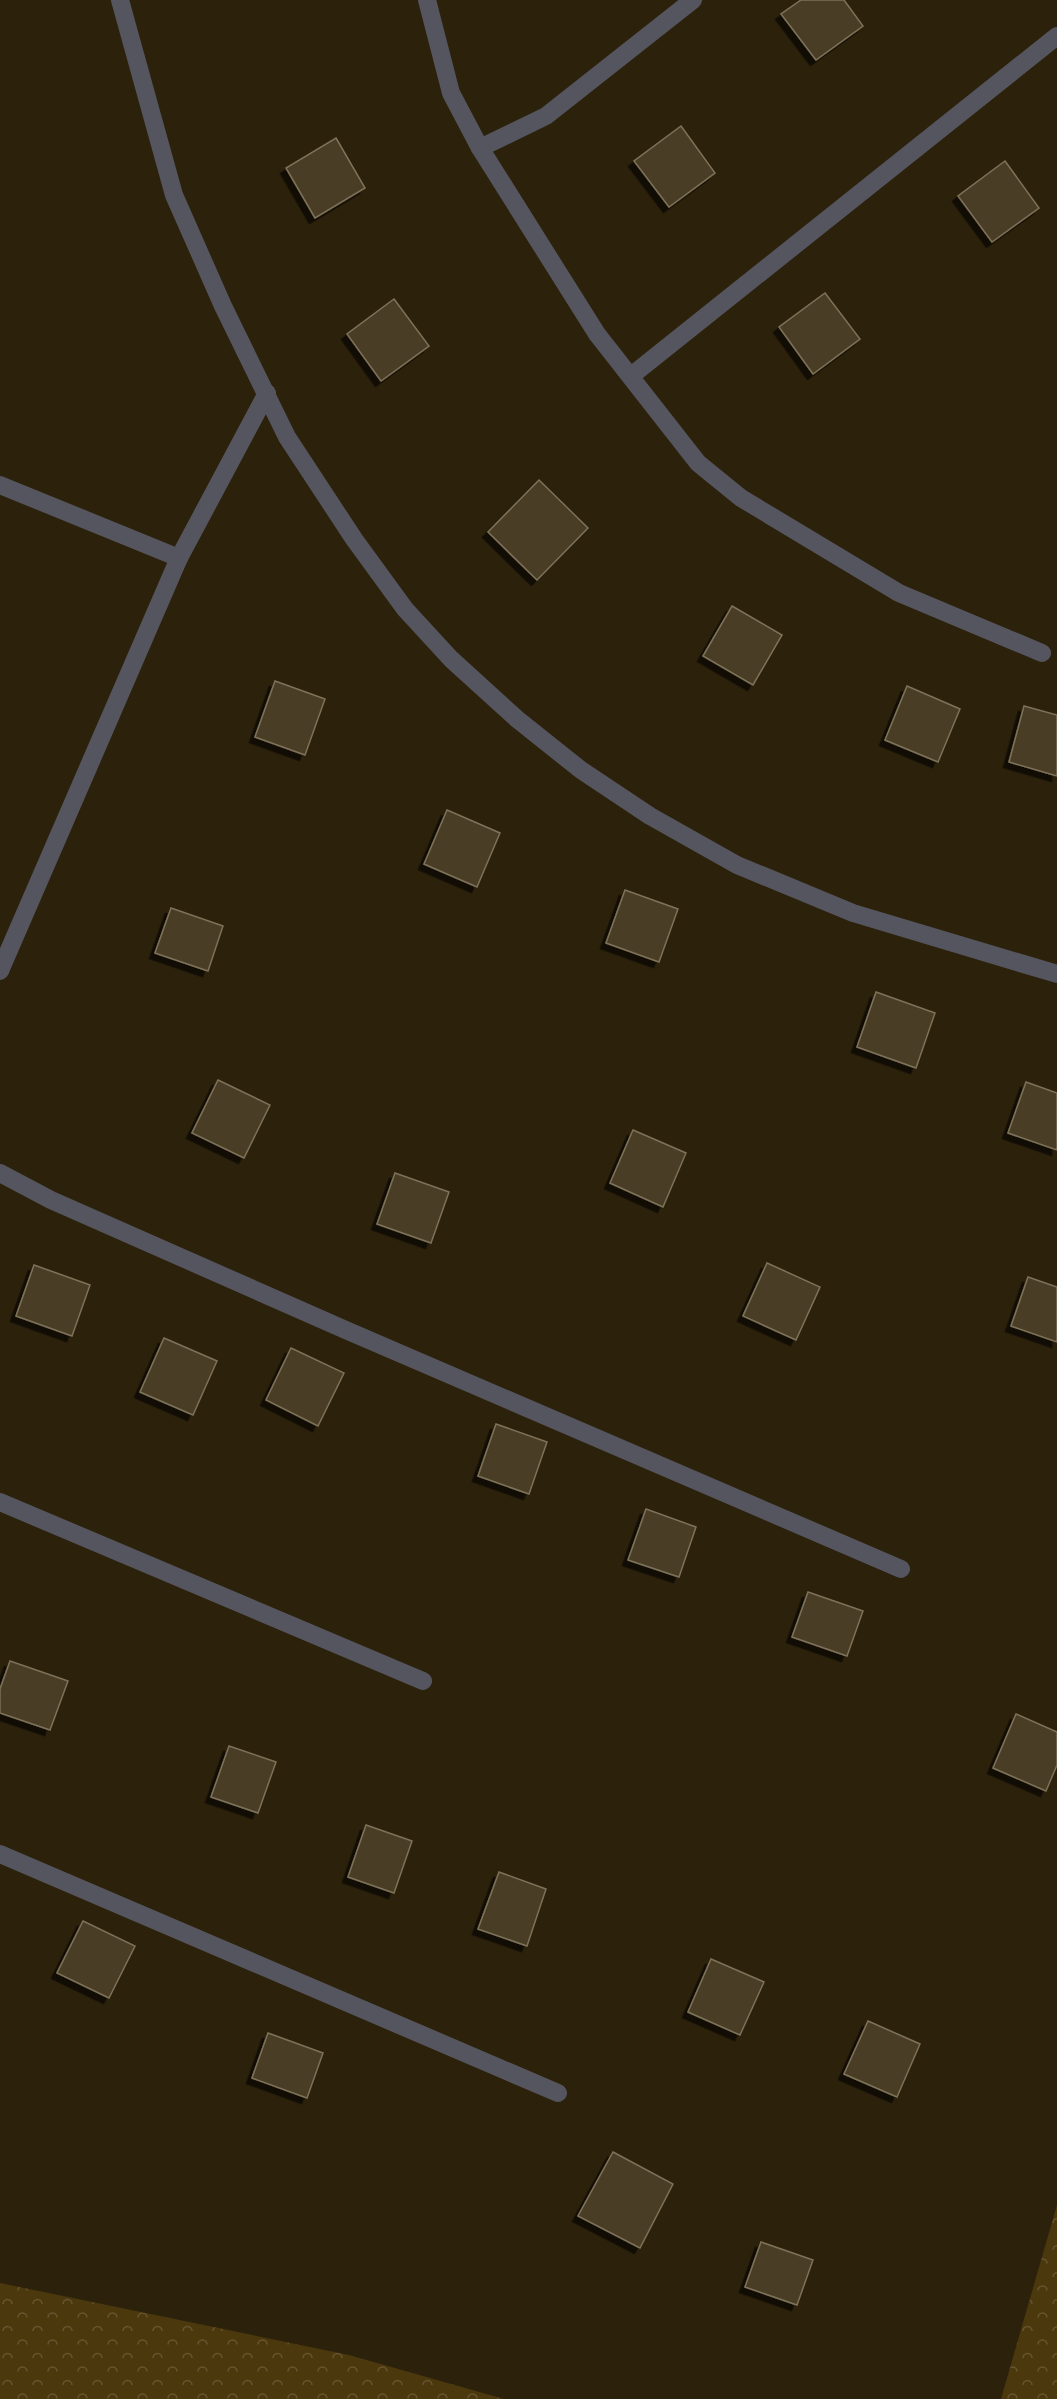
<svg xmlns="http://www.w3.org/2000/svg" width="1057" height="2399" font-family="'PT Serif',serif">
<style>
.forest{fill:url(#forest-crowns)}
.building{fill:#483c25;stroke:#7e7259;stroke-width:1.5;filter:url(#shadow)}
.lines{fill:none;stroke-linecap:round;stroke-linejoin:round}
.minor{stroke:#55555f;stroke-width:18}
</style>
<defs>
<pattern id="forest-crowns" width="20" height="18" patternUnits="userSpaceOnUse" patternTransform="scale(1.5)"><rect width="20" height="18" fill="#4b380d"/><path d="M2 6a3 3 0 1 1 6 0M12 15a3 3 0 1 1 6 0" fill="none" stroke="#665530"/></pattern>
<filter id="shadow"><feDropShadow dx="-5.5" dy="5.5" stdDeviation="0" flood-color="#0009"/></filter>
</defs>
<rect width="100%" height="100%" fill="#2c210b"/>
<g class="forest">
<polygon points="1057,2205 1057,2399 1001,2399"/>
<polygon points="0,2283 349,2355 504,2399 0,2399"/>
</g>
<g class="building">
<polygon points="801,0 844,0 863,26 816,60 781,14"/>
<polygon points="681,126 715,173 669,207 634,161"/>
<polygon points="336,138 365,188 315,218 286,168"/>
<polygon points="1005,161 1039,208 992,242 958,196"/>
<polygon points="825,293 860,339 813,374 779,327"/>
<polygon points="394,299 429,346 381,381 347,334"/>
<polygon points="539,480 588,528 537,580 488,532"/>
<polygon points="732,606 782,635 753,685 703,656"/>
<polygon points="275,681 325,699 305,755 255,737"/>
<polygon points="907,686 960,709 938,762 885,740"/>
<polygon points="1024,706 1057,715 1057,776 1009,762"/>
<polygon points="447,810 500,833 477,887 424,864"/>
<polygon points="625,890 678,909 659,962 606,943"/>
<polygon points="171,908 223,926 208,971 155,953"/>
<polygon points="876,992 935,1013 916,1068 857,1047"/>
<polygon points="218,1080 270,1105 244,1158 192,1133"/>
<polygon points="1026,1082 1057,1093 1057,1150 1008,1133"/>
<polygon points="633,1130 686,1153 663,1207 610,1183"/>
<polygon points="395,1173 449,1192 431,1243 377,1224"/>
<polygon points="767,1263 820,1287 796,1340 743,1316"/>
<polygon points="34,1265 90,1285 72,1336 16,1316"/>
<polygon points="1028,1277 1057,1287 1057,1342 1011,1326"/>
<polygon points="164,1338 217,1361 193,1415 140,1392"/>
<polygon points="291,1348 344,1373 318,1426 266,1400"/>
<polygon points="496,1424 547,1442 529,1494 478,1476"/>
<polygon points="646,1509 696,1527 679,1577 628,1560"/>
<polygon points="808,1592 863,1611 847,1656 792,1637"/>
<polygon points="10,1661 68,1681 50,1730 0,1713 0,1689"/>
<polygon points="1016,1714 1057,1732 1057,1765 1046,1791 993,1768"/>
<polygon points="229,1746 276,1762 258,1813 211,1797"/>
<polygon points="366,1825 412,1841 394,1893 348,1877"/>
<polygon points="499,1872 546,1889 527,1946 478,1929"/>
<polygon points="83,1921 135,1946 109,1998 57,1973"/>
<polygon points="711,1959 764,1982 740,2035 688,2012"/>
<polygon points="868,2021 920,2044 897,2097 844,2074"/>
<polygon points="268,2033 323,2053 307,2098 252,2078"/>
<polygon points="613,2152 673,2184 640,2248 578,2216"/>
<polygon points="761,2242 813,2260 797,2305 745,2287"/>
</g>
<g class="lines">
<g class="minor">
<polyline points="120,0 174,195 223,306 287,437 354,539 405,609 451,659 517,719 581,770 650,816 737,865 853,913 1057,974"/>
<polyline points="427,0 451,93 480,148 597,334 698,463 741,498 899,593 1042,653"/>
<polyline points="480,148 546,116 693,0"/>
<polyline points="631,376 1057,36"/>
<polyline points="0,485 179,558"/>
<polyline points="0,971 179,558 267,393"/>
<polyline points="0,1173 51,1200 348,1331 901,1569"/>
<polyline points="0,1502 423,1681"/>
<polyline points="0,1854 558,2093"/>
</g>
</g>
</svg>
